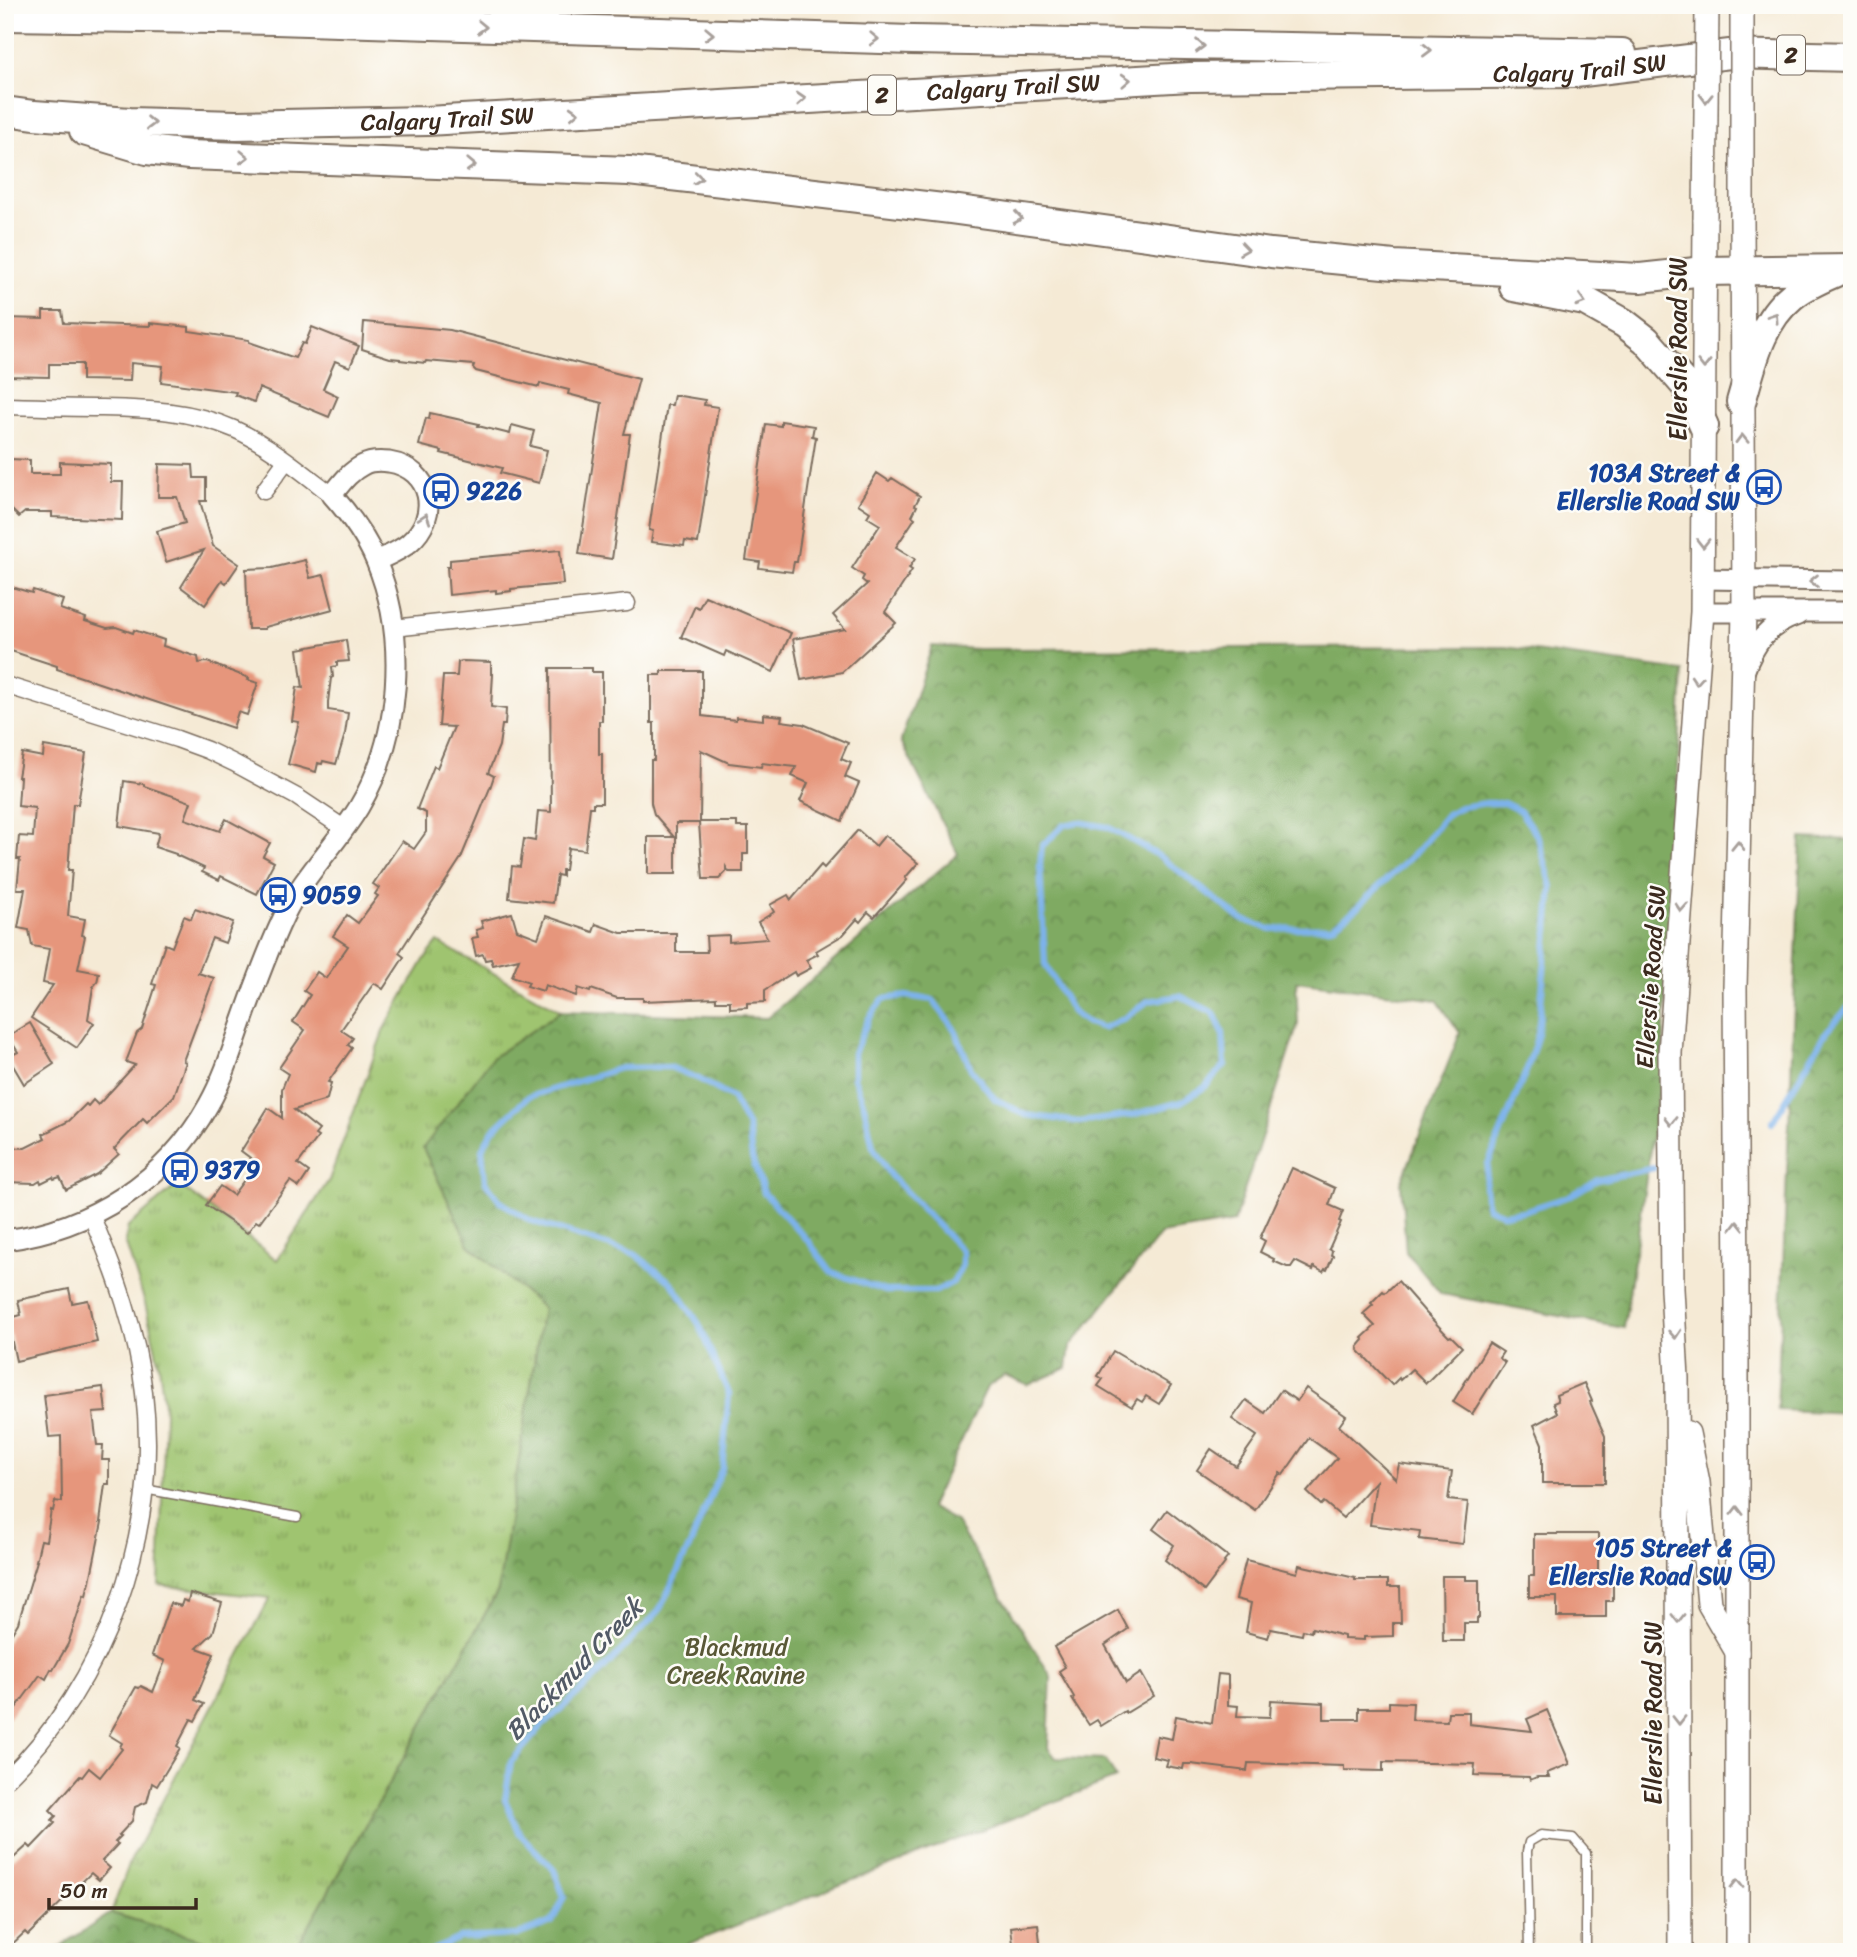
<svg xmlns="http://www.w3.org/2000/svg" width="1857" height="1957" font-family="Sriracha,sans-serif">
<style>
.grass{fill:url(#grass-tufts);stroke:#6d7746;stroke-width:2}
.forest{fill:url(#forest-crowns);stroke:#5d6a40;stroke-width:2}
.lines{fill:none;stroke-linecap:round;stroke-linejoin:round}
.stream{stroke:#7db2eb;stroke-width:6}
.building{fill:#e6967c}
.service-casing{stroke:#7c6d5e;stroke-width:11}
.minor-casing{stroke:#7c6d5e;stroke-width:19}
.tertiary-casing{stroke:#7c6d5e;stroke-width:23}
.secondary-casing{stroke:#7c6d5e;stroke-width:26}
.motorway-casing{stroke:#7c6d5e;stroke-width:32}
.service{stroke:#fff;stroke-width:8}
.minor{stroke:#fff;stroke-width:16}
.tertiary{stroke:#fff;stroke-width:19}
.secondary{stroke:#fff;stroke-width:23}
.motorway{stroke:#fff;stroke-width:28}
.secondary-bridge-casing{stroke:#7c6d5e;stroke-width:26;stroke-linecap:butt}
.secondary-bridge{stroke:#fff;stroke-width:23}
.oneway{stroke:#a79f9a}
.labels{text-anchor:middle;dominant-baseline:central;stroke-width:5;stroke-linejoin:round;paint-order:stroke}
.shield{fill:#fdfcf7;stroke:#75695f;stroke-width:2}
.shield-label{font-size:23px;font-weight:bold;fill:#3b2a1e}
.street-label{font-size:24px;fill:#3b2a1e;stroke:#fdfcf7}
.transit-label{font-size:24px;font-weight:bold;fill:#164399;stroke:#fdfcf7;text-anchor:start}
.park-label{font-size:24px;fill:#595836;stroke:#fdfcf7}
.water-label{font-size:26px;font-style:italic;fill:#525a66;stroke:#fdfcf7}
</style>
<defs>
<pattern id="grass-tufts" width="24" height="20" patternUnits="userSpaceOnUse" patternTransform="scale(1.75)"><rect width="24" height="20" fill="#9fc46f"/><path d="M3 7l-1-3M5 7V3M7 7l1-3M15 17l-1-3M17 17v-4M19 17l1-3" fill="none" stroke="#839f5b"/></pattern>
<pattern id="forest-crowns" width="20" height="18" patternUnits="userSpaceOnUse" patternTransform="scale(1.75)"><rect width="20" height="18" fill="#7faa62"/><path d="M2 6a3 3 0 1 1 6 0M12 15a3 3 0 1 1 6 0" fill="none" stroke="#698b50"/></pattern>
</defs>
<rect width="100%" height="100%" fill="#fdfcf7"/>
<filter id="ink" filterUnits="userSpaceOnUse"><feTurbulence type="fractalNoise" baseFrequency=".0143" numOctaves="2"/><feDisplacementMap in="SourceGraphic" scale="14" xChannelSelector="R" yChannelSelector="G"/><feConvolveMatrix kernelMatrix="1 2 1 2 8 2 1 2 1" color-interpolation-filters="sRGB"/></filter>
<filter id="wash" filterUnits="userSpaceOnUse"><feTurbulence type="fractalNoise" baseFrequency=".00686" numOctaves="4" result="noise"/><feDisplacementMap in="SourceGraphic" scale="28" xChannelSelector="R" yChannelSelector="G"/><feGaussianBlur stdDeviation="1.57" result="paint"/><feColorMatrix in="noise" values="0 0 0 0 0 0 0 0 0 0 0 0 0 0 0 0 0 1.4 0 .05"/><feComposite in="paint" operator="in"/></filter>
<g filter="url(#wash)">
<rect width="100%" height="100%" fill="#f5ead5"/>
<polygon class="grass" points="438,942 561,1011 492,1058 469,1245 543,1308 498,1591 294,1952 242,1952 111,1913 130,1862 270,1598 159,1585 165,1413 159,1365 145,1303 125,1241 128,1227 178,1184 277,1260 329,1180 384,1029 424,960"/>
<g class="forest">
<polygon points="932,646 977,649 1505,647 1683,671 1662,1070 1624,1328 1441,1294 1406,1252 1401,1183 1460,1033 1437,1000 1296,981 1298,1024 1234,1222 1161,1234 1070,1347 1067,1368 1028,1385 1005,1375 987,1387 930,1507 955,1521 1051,1676 1048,1748 1056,1758 1106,1760 1116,1778 678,1948 680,1952 294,1952 498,1591 543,1308 469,1245 423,1148 492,1058 561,1011 767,1018 958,854 901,741"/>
<polygon points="1801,838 1852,840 1852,1413 1777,1410"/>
<polygon points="111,1913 242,1952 52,1952"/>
</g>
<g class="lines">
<g class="stream">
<polyline points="1772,1123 1827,1031 1852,1003"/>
<polyline points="430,1952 459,1938 517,1935 552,1922 564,1897 554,1870 520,1834 505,1800 511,1762 542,1726 597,1676 659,1611 692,1541 722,1468 729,1394 699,1324 672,1283 635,1254 531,1221 501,1202 485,1181 482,1149 493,1130 528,1097 620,1068 670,1067 699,1079 732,1098 748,1127 752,1158 764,1193 809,1242 831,1272 885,1291 936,1291 953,1282 962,1265 962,1251 890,1175 873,1147 864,1105 854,1078 854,1053 869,1018 883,999 906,996 933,1000 955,1030 971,1069 995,1099 1026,1115 1079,1122 1132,1115 1181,1102 1205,1087 1225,1065 1223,1033 1214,1013 1180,996 1148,1001 1125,1018 1103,1028 1088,1023 1073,1013 1045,964 1040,865 1042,846 1064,825 1079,822 1108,827 1161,857 1241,919 1270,929 1332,927 1351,913 1418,850 1447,814 1461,807 1486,803 1504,803 1520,811 1538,837 1552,887 1538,1034 1527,1069 1488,1164 1485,1186 1487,1207 1504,1214 1523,1211 1570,1196 1597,1180 1654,1168"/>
</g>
</g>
<g id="blocks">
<g class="building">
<polygon points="43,311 62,311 64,323 150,326 150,323 189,327 189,331 249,340 249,342 295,358 302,343 305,344 312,327 359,346 350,367 335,361 323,389 338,396 329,417 259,388 254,402 235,395 236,392 161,382 163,366 131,363 130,381 82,380 82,364 49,364 49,377 5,376 5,318 43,319"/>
<polygon points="364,322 450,330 639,379 624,434 630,434 612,559 579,554 602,403 568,394 569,390 540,383 539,387 476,371 473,368 474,365 426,361 425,363 400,360 400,359 390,358 362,349"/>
<polygon points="674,395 705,400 704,405 718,407 698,543 685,541 684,546 651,542 653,531 649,530 667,405 672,405"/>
<polygon points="430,413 479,424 478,426 510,434 512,425 534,431 530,446 547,450 539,483 500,473 502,468 441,453 442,451 419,445 426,418 429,419"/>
<polygon points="781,421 814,426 812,436 816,437 797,562 794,562 792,572 759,568 760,562 746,560 766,424 781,426"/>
<polygon points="10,459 30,460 30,474 60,474 60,462 111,464 111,482 123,482 122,520 52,517 52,512 25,512 19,517 10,508"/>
<polygon points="159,464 193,465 194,478 206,478 206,501 200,501 213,546 239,564 226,583 222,580 205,605 181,587 204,550 166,562 157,531 185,523 177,497 158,497"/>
<polygon points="877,473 889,481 892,478 920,496 915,505 917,506 912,516 915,518 896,547 915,559 909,568 912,570 885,612 896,623 842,672 801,680 793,639 845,629 833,615 867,584 862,580 864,576 852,568 880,525 867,517 870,512 858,504"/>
<polygon points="560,550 563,584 511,589 511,591 496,593 496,590 449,595 447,567 450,567 450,560"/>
<polygon points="305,560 310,578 324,575 333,609 265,627 265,629 248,629 246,569 272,568"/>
<polygon points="5,585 32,593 33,590 63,600 60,609 86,618 85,621 107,628 116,627 133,633 134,630 164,640 163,646 198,657 199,663 207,662 249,678 248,680 258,683 247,715 238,712 233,728 57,669 57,666 5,649"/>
<polygon points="705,596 791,633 773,672 726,651 724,656 681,637 695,606 699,608"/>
<polygon points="346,640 349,661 337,662 337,666 332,667 333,677 331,678 328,702 328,710 348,713 345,734 336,764 323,761 322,764 318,763 316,772 288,764 299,722 292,721 297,687 303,688 298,649"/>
<polygon points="462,661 491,662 491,674 493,674 491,707 506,709 505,725 502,725 499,746 488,773 494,776 490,788 461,858 399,953 404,957 383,989 374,983 341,1030 353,1038 348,1045 352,1048 328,1082 331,1083 327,1099 323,1101 294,1110 319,1130 315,1135 318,1137 298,1164 309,1172 299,1187 290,1181 259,1223 256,1221 247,1233 206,1205 220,1186 233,1195 252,1169 248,1166 253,1160 241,1151 268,1108 282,1118 282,1089 288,1074 279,1068 305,1030 293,1022 310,995 304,991 317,972 326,978 348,946 333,936 347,915 358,923 378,896 375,894 379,888 373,884 402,841 414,849 426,832 426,813 417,809 434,766 437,768 454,727 439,726 443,676 457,676 458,662"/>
<polygon points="550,668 592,668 592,672 602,672 602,721 599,721 599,754 602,754 602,803 593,803 593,807 590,807 585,850 568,848 565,870 562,870 562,876 557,875 553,903 509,898 512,866 520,867 524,839 535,841 538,811 551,812"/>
<polygon points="661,671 702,671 702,716 736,720 736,717 763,720 763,714 782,716 781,721 803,724 848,743 841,759 851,763 845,777 859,783 842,821 800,801 808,783 792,776 796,767 762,763 761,767 729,763 701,750 700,822 737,822 737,827 748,827 748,854 743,854 743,872 729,872 726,867 726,872 719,879 703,879 699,823 676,823 676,874 648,874 648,837 674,837 654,814 651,803 651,760 654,760 654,723 651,723 651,675 661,675"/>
<polygon points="44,746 86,753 78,804 73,804 68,870 72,870 68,916 85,919 82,935 85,936 78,969 99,973 97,982 93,987 88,1019 94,1023 77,1048 31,1018 53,985 43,983 49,949 32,946 29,930 18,928 25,889 17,889 20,859 17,859 19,836 33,837 35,808 18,806 20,777 18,777 22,753 43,757"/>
<polygon points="124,781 144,784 144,786 191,802 185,819 220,831 226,819 270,843 263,856 274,862 257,894 221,876 219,880 202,872 204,868 176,855 176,854 155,847 159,833 119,826"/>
<polygon points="858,830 876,846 885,835 918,863 905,878 907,880 874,917 868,912 860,922 857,919 843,935 816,951 818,954 806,960 811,968 796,976 794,972 765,990 765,1002 747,1003 747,1007 730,1008 730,1001 716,1001 716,998 643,1001 643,998 617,998 591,989 590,992 578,988 576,996 545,985 543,991 527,986 529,982 512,976 519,959 493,965 491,959 485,960 483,954 476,956 472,938 478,937 476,930 483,928 481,921 512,913 517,930 538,938 546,916 593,932 596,924 621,933 676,933 676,952 707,952 706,936 729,935 729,942 768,939 758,922 774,912 770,905 788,895 791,900 821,865 824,868"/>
<polygon points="195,909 233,922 225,943 212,938 198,973 214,978 183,1061 186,1062 174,1096 147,1123 143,1119 114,1149 119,1154 97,1174 66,1190 60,1177 54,1179 53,1177 41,1183 40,1180 35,1183 5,1182 5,1147 25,1148 45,1138 43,1134 69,1121 86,1104 88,1106 93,1100 98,1105 135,1065 126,1062 137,1033 142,1029 156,985 152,984 165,944 172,947 184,916 191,919"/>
<polygon points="30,1023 54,1064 24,1084 8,1057 18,1052 8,1036"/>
<polygon points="1292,1168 1335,1188 1329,1205 1343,1211 1339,1221 1341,1222 1329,1249 1332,1251 1331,1255 1333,1256 1327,1270 1325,1269 1323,1272 1314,1267 1313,1270 1295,1261 1291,1267 1287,1267 1273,1261 1274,1259 1260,1252 1265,1241 1260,1238"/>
<polygon points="1398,1281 1426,1313 1449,1337 1451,1336 1462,1347 1426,1383 1412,1369 1400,1380 1399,1378 1392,1385 1358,1350 1359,1349 1358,1347 1364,1340 1362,1338 1375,1326 1363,1314 1373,1305 1371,1303 1383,1291 1385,1293"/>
<polygon points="69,1289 72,1303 88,1300 97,1342 16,1361 7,1319 21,1315 18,1300"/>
<polygon points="1489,1343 1503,1352 1499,1358 1505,1362 1472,1414 1453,1402"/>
<polygon points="1113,1351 1171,1385 1159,1404 1146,1396 1142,1402 1137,1399 1132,1407 1098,1386 1103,1379 1098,1376"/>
<polygon points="1584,1383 1592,1401 1590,1402 1605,1436 1605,1483 1542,1483 1542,1444 1534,1425 1557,1413 1553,1403 1558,1401 1556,1395"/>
<polygon points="103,1387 106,1412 93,1413 97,1445 103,1445 102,1460 109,1460 109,1484 105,1484 100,1522 102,1522 89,1586 88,1586 86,1596 84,1595 68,1644 53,1670 51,1669 46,1679 40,1675 5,1723 5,1645 18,1623 37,1561 36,1561 41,1540 46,1541 51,1510 53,1511 55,1501 62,1502 61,1436 49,1437 44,1395"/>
<polygon points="1306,1388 1346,1416 1339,1426 1396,1479 1399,1464 1452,1471 1448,1500 1468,1502 1463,1544 1419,1539 1420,1531 1370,1525 1376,1481 1343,1518 1324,1502 1321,1505 1307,1492 1337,1458 1309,1438 1283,1475 1280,1473 1255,1510 1197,1470 1211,1449 1236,1466 1257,1436 1232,1419 1246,1400 1265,1413 1281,1390 1297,1401"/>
<polygon points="1167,1510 1228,1557 1224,1562 1225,1563 1204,1591 1165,1560 1174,1545 1153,1529"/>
<polygon points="1534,1534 1598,1534 1598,1576 1613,1577 1613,1601 1606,1601 1606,1617 1557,1617 1557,1597 1529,1597 1529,1576 1534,1576"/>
<polygon points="1246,1560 1297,1573 1299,1565 1355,1578 1355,1580 1388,1580 1388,1587 1400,1587 1401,1623 1393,1623 1393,1636 1364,1637 1364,1640 1344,1639 1344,1636 1312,1628 1311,1632 1303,1630 1302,1635 1271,1629 1268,1638 1246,1632 1251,1603 1236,1599"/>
<polygon points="1442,1576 1466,1576 1466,1580 1479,1580 1479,1618 1477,1618 1477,1623 1464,1623 1464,1641 1443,1641"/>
<polygon points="190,1593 222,1603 213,1633 197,1648 214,1654 195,1700 204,1704 195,1721 191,1719 177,1746 180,1748 157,1786 152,1783 147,1802 135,1807 132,1821 119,1835 121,1836 115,1842 118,1844 102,1861 110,1868 99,1880 91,1873 28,1935 25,1932 5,1951 5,1866 28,1845 31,1848 55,1823 52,1820 56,1816 50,1810 80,1776 82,1777 89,1768 100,1777 122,1749 120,1747 122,1743 109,1735 136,1687 139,1688 141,1686 153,1692 165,1661 152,1655 170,1603 181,1606 183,1600 188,1602"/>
<polygon points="1118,1610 1128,1629 1105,1645 1126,1683 1141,1673 1154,1696 1126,1713 1125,1711 1101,1726 1097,1720 1089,1725 1072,1699 1074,1697 1059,1671 1065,1667 1054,1647"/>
<polygon points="1218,1674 1228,1675 1228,1705 1238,1706 1237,1716 1270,1717 1271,1700 1324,1703 1324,1719 1359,1719 1359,1708 1389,1708 1389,1702 1413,1703 1412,1720 1447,1721 1448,1712 1469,1712 1469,1724 1532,1731 1527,1719 1547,1710 1570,1764 1547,1773 1549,1777 1537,1777 1530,1780 1529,1777 1474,1775 1475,1764 1383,1762 1383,1771 1344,1770 1344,1766 1248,1763 1247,1771 1191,1764 1184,1764 1183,1769 1166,1766 1168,1760 1153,1757 1157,1736 1172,1739 1176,1716 1212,1723"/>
<polygon points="1038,1924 1041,1952 1014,1952 1011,1927"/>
</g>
</g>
</g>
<g filter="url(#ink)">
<use href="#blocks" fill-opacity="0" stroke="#7c6d5e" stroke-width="2"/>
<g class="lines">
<g class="service-casing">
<g id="service">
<polyline points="144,1489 297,1517"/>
<polyline points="1529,1952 1527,1851 1529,1842 1541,1835 1573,1838 1586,1853 1586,1952"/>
</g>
</g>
<g class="minor-casing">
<g id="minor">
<path d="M5,406C38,407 70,408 102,408C149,409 190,410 234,429C270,445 301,471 332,495"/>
<polyline points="264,491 286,461"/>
<polyline points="393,628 627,603"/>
<polyline points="5,685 177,739 207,750 234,763 297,797 345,829"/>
<path d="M5,1781C105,1685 161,1532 144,1393C137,1331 116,1273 91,1215"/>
</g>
</g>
<g class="tertiary-casing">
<g id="tertiary">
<polyline points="1703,579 1852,581"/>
<polyline points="1702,612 1852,612"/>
<path d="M1744,672C1755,642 1767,626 1798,615"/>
<path d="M5,1240C91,1229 167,1180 209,1104C223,1079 232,1051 241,1025C254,988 267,952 284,916C303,876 336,845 359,807C401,736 408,638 376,561C366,537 349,514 332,495C341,484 349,472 363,465C370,461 381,461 389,462C432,469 441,516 409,543C400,551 387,556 376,561"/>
</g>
</g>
<g class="secondary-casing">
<g id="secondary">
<polyline points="1688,1433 1698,1482 1709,1604 1737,1652"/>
<polyline points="1680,1952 1677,1378 1672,1289 1670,1053 1702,612 1705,219"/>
<polyline points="1737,1952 1737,1294 1735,988 1744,612 1742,216"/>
</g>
</g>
<g class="motorway-casing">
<g id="motorway">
<polyline points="5,16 275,20 912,40 1622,53"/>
<path id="s1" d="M5,111L34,115L130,122L236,125L427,121L1190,77L1575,73L1730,54L1852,57"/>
<polyline points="84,131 147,150 189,155 629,171 951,209 1271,253 1394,265 1640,278 1705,271 1852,269"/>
<polyline points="1514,287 1585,301 1624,323 1646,340 1686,386 1704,426"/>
<path d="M1741,402C1752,365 1760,322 1792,296C1804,286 1820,279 1834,273"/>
</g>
</g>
<use href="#service" class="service"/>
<use href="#minor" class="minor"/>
<use href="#tertiary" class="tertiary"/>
<use href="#secondary" class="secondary"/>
<use href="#motorway" class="motorway"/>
<g class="secondary-bridge-casing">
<g id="secondary-bridge">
<polyline points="1742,216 1742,5"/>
<polyline points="1705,219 1707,5"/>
</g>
</g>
<use href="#secondary-bridge" class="secondary-bridge"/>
</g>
<defs><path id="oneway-chevron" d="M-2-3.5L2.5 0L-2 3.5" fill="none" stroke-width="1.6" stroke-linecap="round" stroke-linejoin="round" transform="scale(1.75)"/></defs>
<g class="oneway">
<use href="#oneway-chevron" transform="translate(482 27) rotate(2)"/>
<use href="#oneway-chevron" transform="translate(709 34) rotate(2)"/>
<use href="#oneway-chevron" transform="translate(874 39) rotate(2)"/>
<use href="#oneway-chevron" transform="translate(1200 46) rotate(1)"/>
<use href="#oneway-chevron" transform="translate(1427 50) rotate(1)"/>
<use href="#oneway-chevron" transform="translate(1126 80) rotate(-3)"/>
<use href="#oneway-chevron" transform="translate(1706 98) rotate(91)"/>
<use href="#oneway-chevron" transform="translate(801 99) rotate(-3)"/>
<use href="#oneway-chevron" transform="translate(574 113) rotate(-3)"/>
<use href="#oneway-chevron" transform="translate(151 123) rotate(1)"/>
<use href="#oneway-chevron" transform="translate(244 157) rotate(2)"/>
<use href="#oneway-chevron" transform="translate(471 165) rotate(2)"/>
<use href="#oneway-chevron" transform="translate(698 178) rotate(6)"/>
<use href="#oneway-chevron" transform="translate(1018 218) rotate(8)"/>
<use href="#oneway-chevron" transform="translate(1244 249) rotate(8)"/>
<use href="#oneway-chevron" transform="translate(1581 301) rotate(17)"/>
<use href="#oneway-chevron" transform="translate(1774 317) rotate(-56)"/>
<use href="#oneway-chevron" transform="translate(1704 364) rotate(90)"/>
<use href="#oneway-chevron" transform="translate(1742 439) rotate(-91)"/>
<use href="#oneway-chevron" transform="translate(425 518) rotate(-72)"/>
<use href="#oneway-chevron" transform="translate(1703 543) rotate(90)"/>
<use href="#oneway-chevron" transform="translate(1814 581) rotate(180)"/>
<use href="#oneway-chevron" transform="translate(1697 680) rotate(94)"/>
<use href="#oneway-chevron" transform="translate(1738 846) rotate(-89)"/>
<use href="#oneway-chevron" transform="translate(1681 907) rotate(94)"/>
<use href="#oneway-chevron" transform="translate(1671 1121) rotate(90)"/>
<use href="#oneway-chevron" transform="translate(1737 1226) rotate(-90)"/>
<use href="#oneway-chevron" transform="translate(1675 1334) rotate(86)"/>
<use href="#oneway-chevron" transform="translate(1737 1511) rotate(-90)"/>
<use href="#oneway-chevron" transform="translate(1678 1618) rotate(90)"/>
<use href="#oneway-chevron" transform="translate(1679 1720) rotate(90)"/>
<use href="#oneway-chevron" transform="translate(1737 1884) rotate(-90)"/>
</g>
</g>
<defs>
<g id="bus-ring" transform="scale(1.75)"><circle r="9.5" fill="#fdfcf7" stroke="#1a4fb4" stroke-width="1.5"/><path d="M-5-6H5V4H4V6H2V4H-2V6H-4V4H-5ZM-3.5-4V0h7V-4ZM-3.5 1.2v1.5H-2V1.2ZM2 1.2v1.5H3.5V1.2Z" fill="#1a4fb4"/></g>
</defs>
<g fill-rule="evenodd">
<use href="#bus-ring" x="1764" y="487"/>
<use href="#bus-ring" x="441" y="491"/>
<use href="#bus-ring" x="278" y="895"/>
<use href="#bus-ring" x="180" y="1170"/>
<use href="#bus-ring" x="1757" y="1562"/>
</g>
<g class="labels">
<g class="shield">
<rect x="1777" y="35.5" width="28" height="39" rx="5"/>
<rect x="868" y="75.5" width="28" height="39" rx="5"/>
</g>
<g class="shield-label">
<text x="1791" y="55">2</text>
<text x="882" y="95">2</text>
</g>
<g class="street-label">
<text stroke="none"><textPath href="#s1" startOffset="1577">Calgary Trail SW</textPath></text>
<text stroke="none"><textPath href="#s1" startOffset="1010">Calgary Trail SW</textPath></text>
<text stroke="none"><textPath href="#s1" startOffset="443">Calgary Trail SW</textPath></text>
<text transform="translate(1678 349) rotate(-90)">Ellerslie Road SW</text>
<text transform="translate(1651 977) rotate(-86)">Ellerslie Road SW</text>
<text transform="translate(1653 1713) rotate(-90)">Ellerslie Road SW</text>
</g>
<g class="transit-label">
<text x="1740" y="473" text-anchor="end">103A Street &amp;<tspan x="1740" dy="28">Ellerslie Road SW</tspan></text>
<text x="466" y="491">9226</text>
<text x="302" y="895">9059</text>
<text x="204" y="1170">9379</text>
<text x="1732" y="1548" text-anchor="end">105 Street &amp;<tspan x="1732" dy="28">Ellerslie Road SW</tspan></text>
</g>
<g class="park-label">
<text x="736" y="1647">Blackmud<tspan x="736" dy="28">Creek Ravine</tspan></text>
</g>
<g class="water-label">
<text transform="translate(574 1669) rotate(-46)">Blackmud Creek</text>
</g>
</g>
<rect width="1857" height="1957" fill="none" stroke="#fdfcf7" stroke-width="28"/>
<path d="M49 1898v10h147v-10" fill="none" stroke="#3b2a1e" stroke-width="3.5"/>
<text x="60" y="1898" font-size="21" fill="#3b2a1e" stroke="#fdfcf7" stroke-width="5" paint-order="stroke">50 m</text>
</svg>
